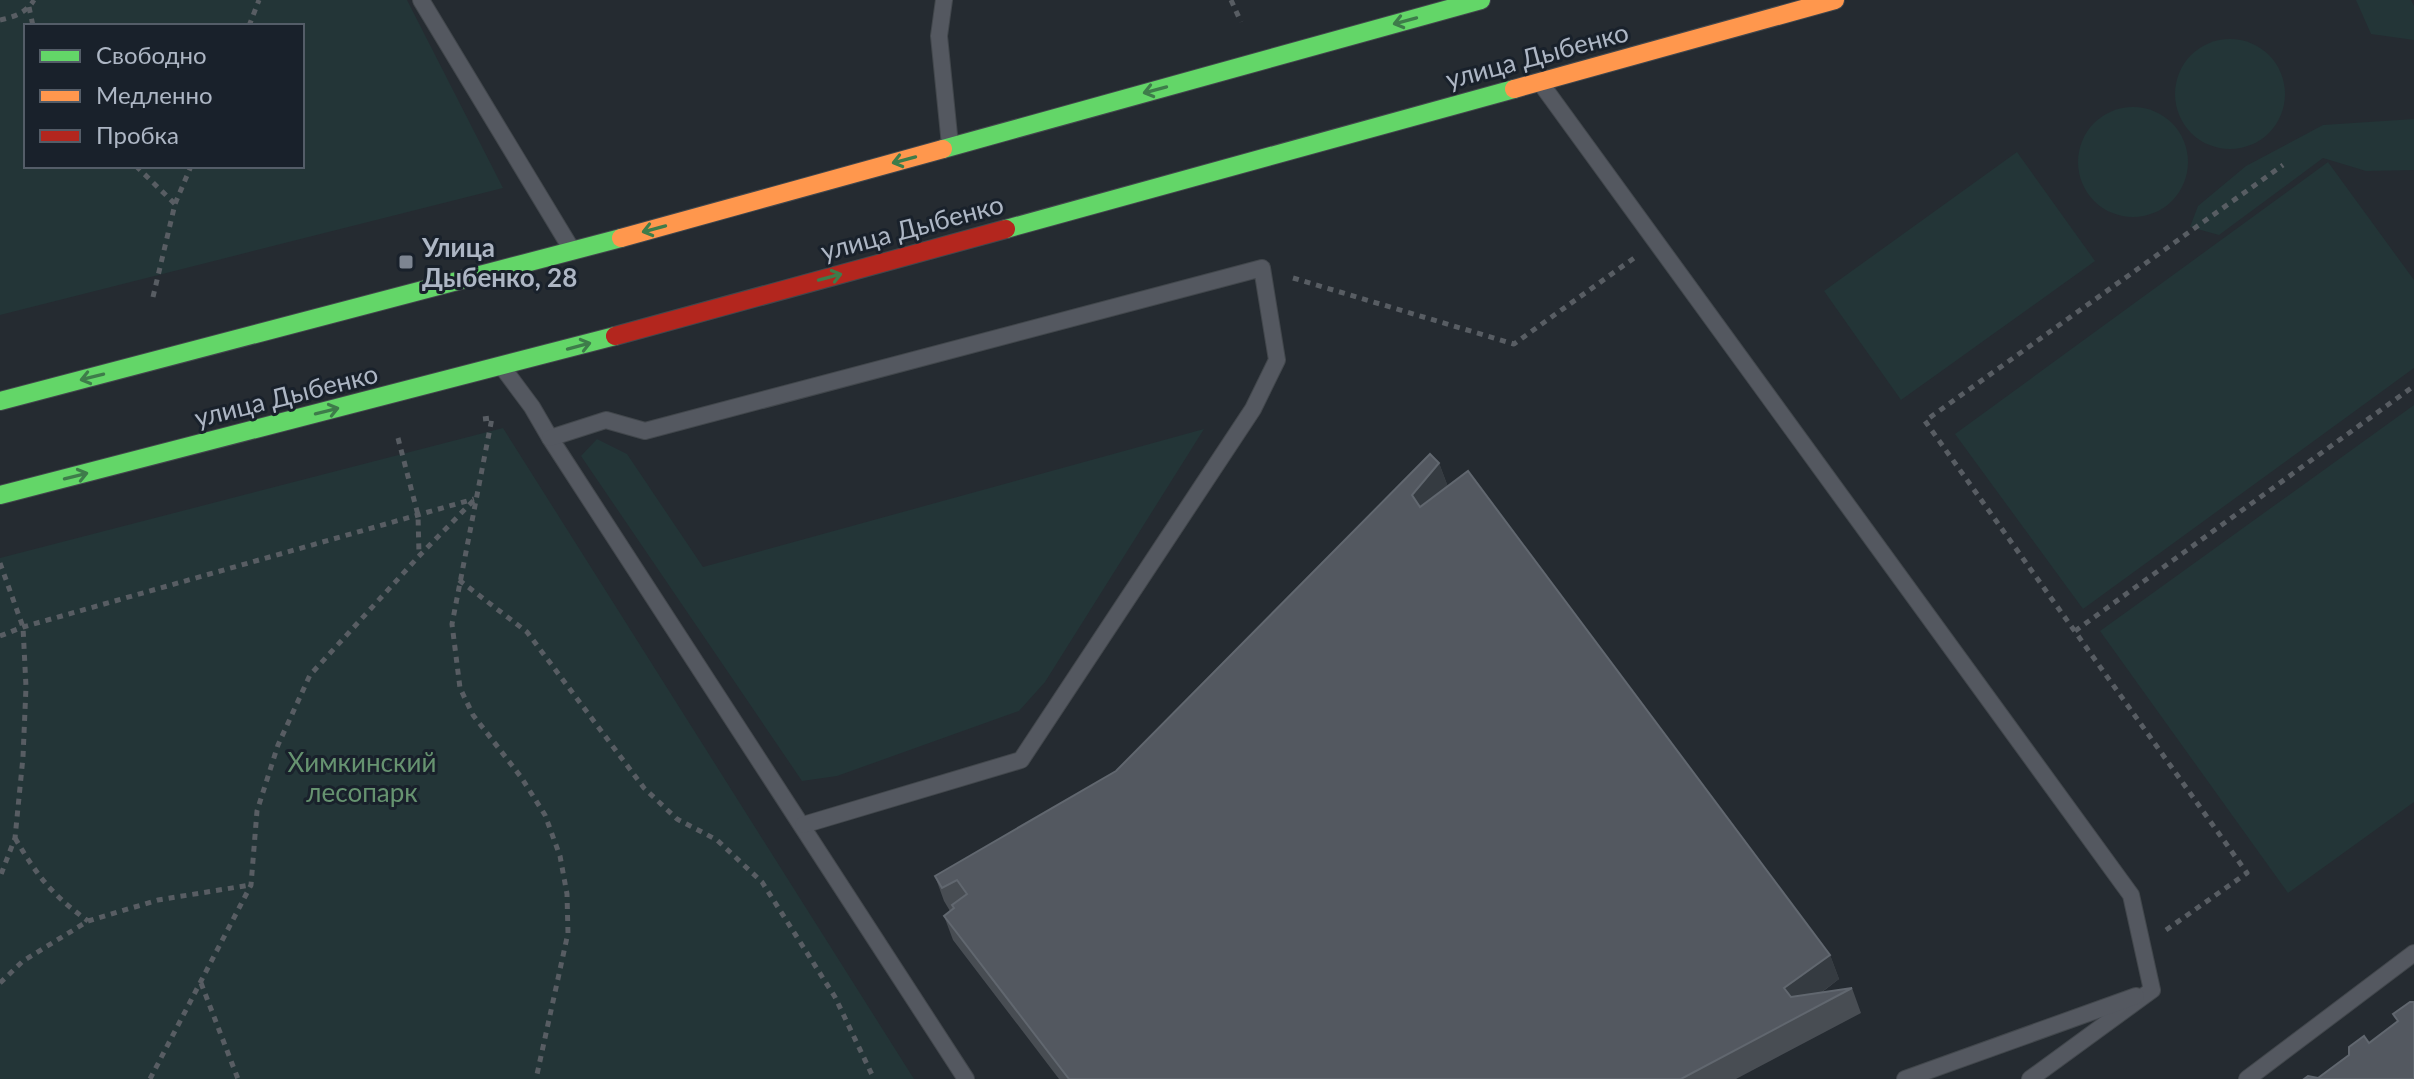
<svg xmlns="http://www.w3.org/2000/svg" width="2414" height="1079" font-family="Lato,sans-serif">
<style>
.green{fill:#233537;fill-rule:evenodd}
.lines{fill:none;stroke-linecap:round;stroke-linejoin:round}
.lane-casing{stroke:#42474c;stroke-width:18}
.fast-casing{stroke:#42474c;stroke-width:20}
.slow-casing{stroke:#42474c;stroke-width:20}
.jam-casing{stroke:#42474c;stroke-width:20}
.path{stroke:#585d63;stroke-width:5;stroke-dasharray:6 6;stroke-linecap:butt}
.lane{stroke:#545860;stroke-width:16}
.fast{stroke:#63d668;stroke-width:18}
.slow{stroke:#ff974d;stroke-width:18}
.jam{stroke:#b3261e;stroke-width:18}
.wall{fill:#484d53}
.shaded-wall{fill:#353b41}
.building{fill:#535860;stroke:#61676f;stroke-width:2}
.oneway{stroke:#3e7c4a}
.poi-dot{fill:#7d8591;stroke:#19212b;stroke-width:3}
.labels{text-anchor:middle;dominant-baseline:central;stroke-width:6;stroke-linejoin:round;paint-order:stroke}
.street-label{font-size:26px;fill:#adb6c4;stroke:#19212b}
.poi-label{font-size:26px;font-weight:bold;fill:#adb6c4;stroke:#19212b;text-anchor:start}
.park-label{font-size:26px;fill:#669370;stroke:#19212b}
</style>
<rect width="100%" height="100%" fill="#252b31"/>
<g class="green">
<path d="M0,0H407L503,188L0,315ZM26,26H302V166H26Z"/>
<polygon points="2356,0 2411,0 2414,6 2414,40 2371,34"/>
<circle cx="2230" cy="94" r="55"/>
<circle cx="2133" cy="162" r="55"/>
<polygon points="2414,119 2414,170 2366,171 2323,158 2219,235 2190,227 2198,206 2246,166 2323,125"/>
<polygon points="2017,152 2095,261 1901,400 1824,291"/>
<polygon points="2328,162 2414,280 2414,368 2083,609 1955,434"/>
<polygon points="2414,405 2414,802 2288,893 2100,631"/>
<polygon points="503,428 914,1079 0,1079 0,558"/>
<polygon points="1204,429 1045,682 1019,711 837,776 802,781 581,456 597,439 627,454 703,567"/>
</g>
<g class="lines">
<g class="lane-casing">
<g id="lane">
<polyline points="421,0 572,250"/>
<polyline points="944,0 939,36 950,145"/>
<polyline points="1542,85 2131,895 2152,990 2030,1079"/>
<polyline points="503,368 532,407 550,438 966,1079"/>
<polyline points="550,438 606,420 645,431 1262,268 1277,360 1253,409 1021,760 803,825"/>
<polyline points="1905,1079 2136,996"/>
<polyline points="2247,1079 2414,953"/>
</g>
</g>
<g class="fast-casing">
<g id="fast">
<polyline points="943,149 1481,0"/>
<polyline points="1006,229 1514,89"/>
<polyline points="0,401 621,238"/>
<polyline points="0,495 615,336"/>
</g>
</g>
<g class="slow-casing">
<g id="slow">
<polyline points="1514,89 1835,0"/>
<polyline points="621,238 943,149"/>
</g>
</g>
<g class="jam-casing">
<polyline id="jam" points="615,336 1006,229"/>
</g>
<g class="path">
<polyline points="1231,0 1241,22"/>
<polyline points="29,7 33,26"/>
<path d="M0,20C14,17 26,13 34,0"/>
<polyline points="249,26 259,0"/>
<polyline points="136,166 175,204"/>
<polyline points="1293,278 1514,344 1634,258"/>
<polyline points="153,297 175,204 191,166"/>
<polyline points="483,419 492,418 452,624 460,688 473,715 521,777 545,815 560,856 567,894 568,933 536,1079"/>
<polyline points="398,438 418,515 419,554"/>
<polyline points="0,563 23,627 26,687 23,757 15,838 0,877"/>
<polyline points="459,580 527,632 644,788 677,819 717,840 762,882 835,997 874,1079"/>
<polyline points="2075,631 2414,386"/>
<polyline points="0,636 23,627 474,499"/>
<path d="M15,838C38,877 51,894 88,921"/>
<polyline points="2166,930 2247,873 1925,421 2283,165"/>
<polyline points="0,983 23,961 88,921 158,900 250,885"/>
<polyline points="201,983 238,1079"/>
<polyline points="150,1079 251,885 257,811 278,745 310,675 420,555 475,499"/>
</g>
<use href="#lane" class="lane"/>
<use href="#fast" class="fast"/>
<use href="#slow" class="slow"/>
<use href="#jam" class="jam"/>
</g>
<polygon class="wall" points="1439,463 1448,487 1830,955 1839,979 1821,993 1852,988 1861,1013 1736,1079 1059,1079 953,940 944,916 950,911 944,901 935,876 1116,771"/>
<g class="shaded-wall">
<polygon points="1439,463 1448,487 1421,520 1412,495"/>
<polygon points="1830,955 1839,979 1793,1013 1784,988"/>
</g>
<g class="building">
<polygon points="1430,454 1439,463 1412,495 1420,507 1468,471 1830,955 1784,988 1791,997 1852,988 1681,1079 1069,1079 944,916 954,908 952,905 967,894 957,880 942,888 935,876 1116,771"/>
<polygon points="2410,1002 2414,1002 2414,1079 2304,1079 2308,1076 2318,1078 2349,1055 2349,1047 2364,1036 2369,1043 2398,1021 2393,1014"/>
</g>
<defs><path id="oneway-shaft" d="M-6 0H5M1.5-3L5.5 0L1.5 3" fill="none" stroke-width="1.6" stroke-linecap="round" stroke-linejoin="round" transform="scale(2)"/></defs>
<g class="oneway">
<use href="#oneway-shaft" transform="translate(1405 21) rotate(165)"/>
<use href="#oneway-shaft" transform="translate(1155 90) rotate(165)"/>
<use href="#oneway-shaft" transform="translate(904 160) rotate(165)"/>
<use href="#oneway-shaft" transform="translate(654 229) rotate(165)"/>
<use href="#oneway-shaft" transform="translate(830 277) rotate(-15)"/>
<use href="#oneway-shaft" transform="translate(579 346) rotate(-15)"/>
<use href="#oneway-shaft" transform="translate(92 377) rotate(166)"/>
<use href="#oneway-shaft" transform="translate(327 411) rotate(-14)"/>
<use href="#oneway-shaft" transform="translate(76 476) rotate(-14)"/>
</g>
<rect class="poi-dot" x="398" y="254" width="16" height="16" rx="4"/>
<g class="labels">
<g class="street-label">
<text transform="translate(1537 55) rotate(-15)">улица Дыбенко</text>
<text transform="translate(912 227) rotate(-15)">улица Дыбенко</text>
<text transform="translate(286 395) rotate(-14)">улица Дыбенко</text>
</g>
<g class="poi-label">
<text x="422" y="247">Улица<tspan x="422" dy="30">Дыбенко, 28</tspan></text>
</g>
<g class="park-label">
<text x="362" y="762">Химкинский<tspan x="362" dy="30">лесопарк</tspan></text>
</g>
</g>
<rect x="24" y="24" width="280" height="144" fill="#19212b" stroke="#545d68" stroke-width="2"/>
<rect x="40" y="50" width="40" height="12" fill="#63d668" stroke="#545d68" stroke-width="2"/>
<text x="96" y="64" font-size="24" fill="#adb6c4">Свободно</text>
<rect x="40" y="90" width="40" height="12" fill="#ff974d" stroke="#545d68" stroke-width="2"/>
<text x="96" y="104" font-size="24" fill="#adb6c4">Медленно</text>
<rect x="40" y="130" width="40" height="12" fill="#b3261e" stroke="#545d68" stroke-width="2"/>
<text x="96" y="144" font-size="24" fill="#adb6c4">Пробка</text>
</svg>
